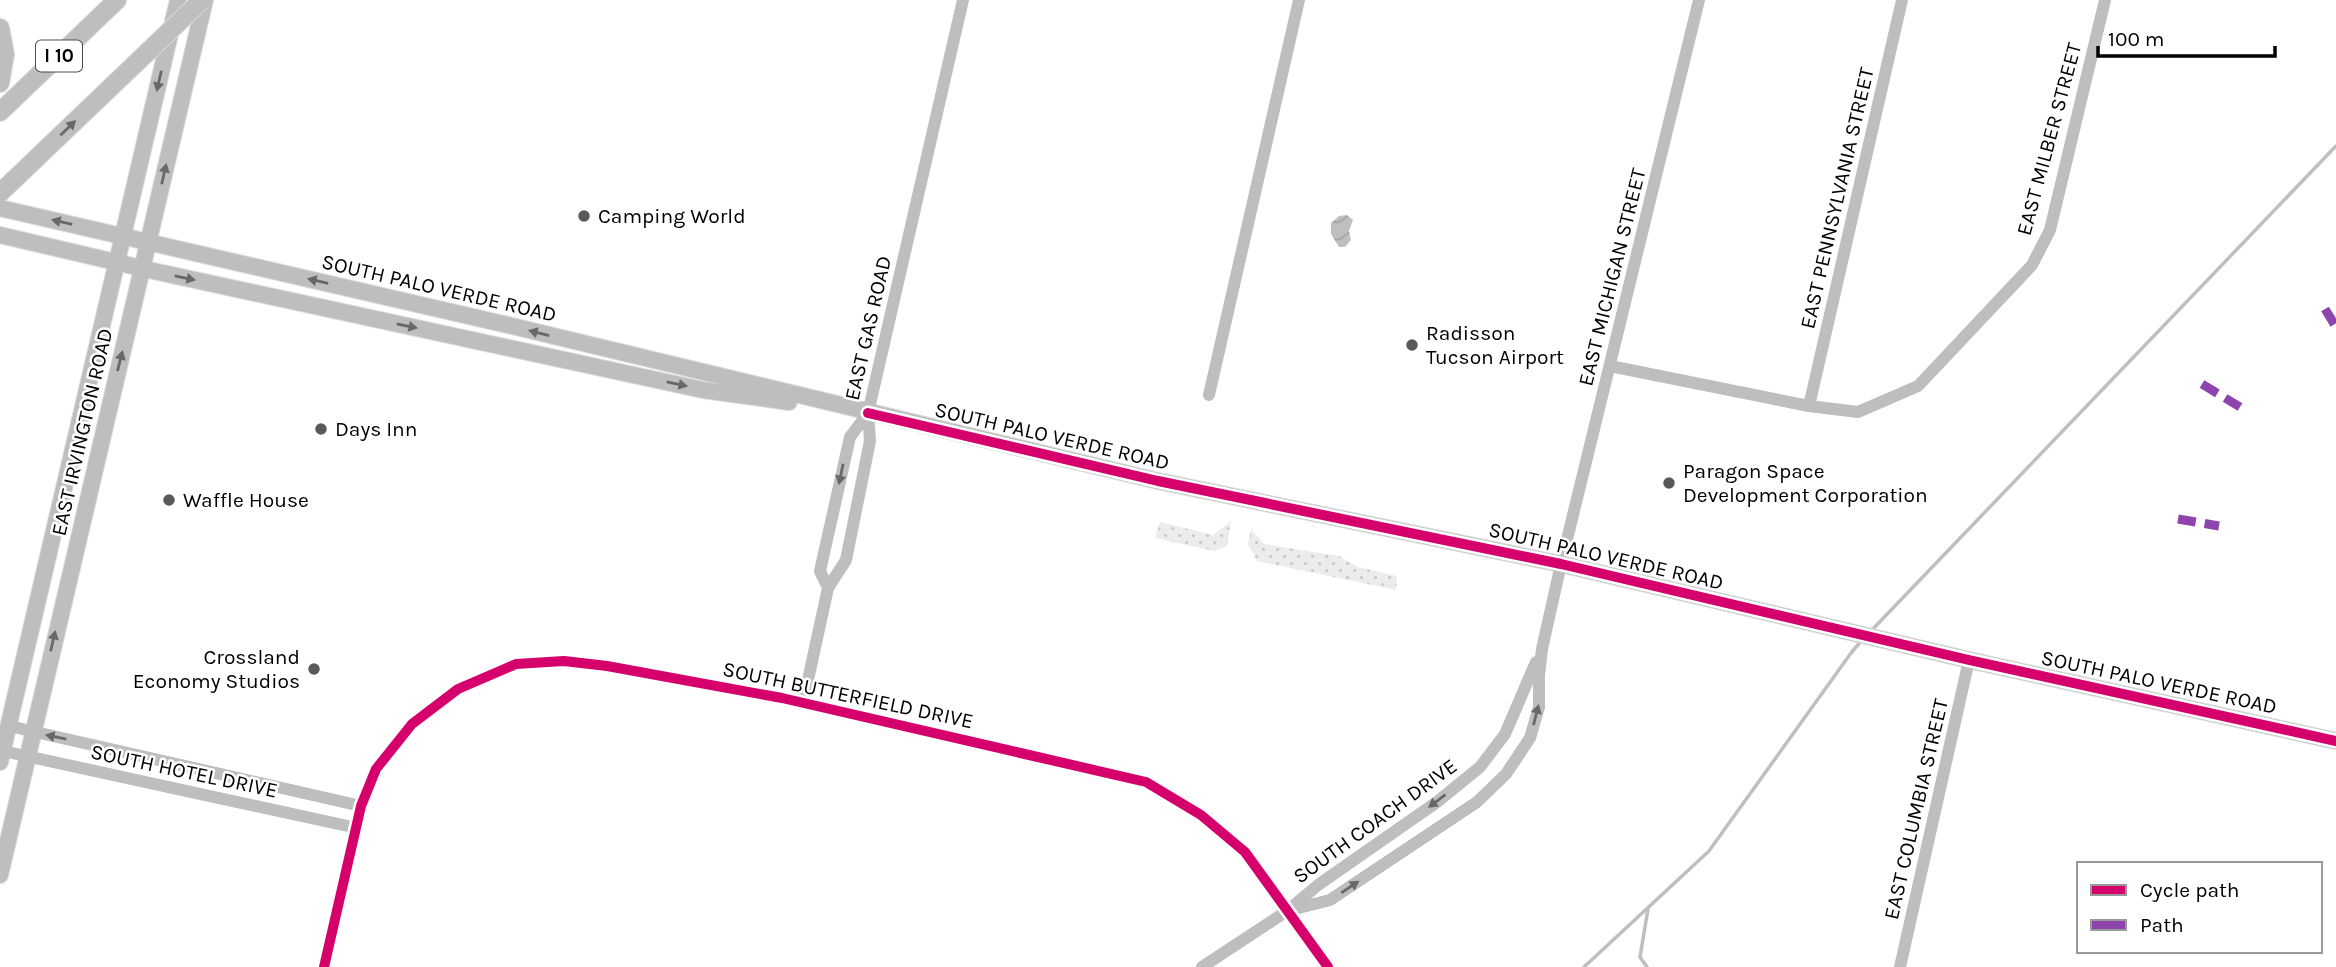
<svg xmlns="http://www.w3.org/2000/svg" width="2336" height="967" font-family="Karla,sans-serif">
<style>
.grass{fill:url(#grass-dots)}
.water{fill:url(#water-waves)}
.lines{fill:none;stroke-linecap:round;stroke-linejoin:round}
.stream{stroke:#bfbfbf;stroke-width:3.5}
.major-casing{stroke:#dbdbdb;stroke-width:18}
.highway-casing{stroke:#dbdbdb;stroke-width:20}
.minor{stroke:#bebebe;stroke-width:12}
.major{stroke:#bebebe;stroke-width:16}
.highway{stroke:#bebebe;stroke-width:18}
.highway-bridge-casing{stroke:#dbdbdb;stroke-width:20;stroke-linecap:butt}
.highway-bridge{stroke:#bebebe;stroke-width:18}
.quiet{stroke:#8e44ad;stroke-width:9;stroke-dasharray:18 9;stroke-linecap:butt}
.cycleway-casing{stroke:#fff;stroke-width:15}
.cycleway{stroke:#d6006c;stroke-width:10}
.oneway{fill:#686868}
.poi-dot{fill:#595959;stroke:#fff;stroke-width:2.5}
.labels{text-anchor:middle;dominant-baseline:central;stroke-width:5;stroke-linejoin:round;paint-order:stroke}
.shield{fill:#fff;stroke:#4c4c4c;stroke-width:2}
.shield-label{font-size:19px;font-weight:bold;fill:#000}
.street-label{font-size:21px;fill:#000;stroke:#fff}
.poi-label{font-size:21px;fill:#000;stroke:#fff;text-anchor:start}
</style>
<defs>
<pattern id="grass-dots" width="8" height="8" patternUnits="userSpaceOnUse" patternTransform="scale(1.75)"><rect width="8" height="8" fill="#ececec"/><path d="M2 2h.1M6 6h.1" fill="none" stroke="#c9c9c9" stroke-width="1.8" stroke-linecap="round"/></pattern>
<pattern id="water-waves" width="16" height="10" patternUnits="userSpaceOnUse" patternTransform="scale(1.75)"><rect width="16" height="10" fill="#bfbfbf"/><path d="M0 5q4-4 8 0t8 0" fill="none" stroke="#a2a2a2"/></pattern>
</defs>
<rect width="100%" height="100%" fill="#fff"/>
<g class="grass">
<polygon points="1231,521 1227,546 1214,551 1155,538 1160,522 1213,535"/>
<polygon points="1251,529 1264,544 1339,556 1358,567 1397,576 1396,590 1257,561 1248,544"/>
</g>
<polygon class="water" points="1347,215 1353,220 1349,231 1351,240 1345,247 1339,247 1331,234 1331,223 1339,216"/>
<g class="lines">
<g class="stream">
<polyline points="1870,632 2336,146"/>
<polyline points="1584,967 1709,851 1851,653 1862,640"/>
<polyline points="1647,967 1640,957 1648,909"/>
</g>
<g class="major-casing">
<g id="major">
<polyline points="0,208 512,326 1158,481 1561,564 1969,660 2336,741"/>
<polyline points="0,235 158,272 703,390 789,402"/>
<polyline points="0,762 178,0"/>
<polyline points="0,875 205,0"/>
</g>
</g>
<g class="highway-casing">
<g id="highway">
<polyline points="0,28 5,54 0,83"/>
<polyline points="0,112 117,0"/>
<polyline points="0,193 134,65"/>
</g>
</g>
<g class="minor">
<polyline points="1610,366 1809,406 1858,412 1918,386 2032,265 2050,230 2105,0"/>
<polyline points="1209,395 1299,0"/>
<polyline points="1809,406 1902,0"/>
<polyline points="828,588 820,571 850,437 868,413"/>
<polyline points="803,703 828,588 846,560 870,441 868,413 963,0"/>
<polyline points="9,726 361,806"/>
<polyline points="3,751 357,828"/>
<polyline points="1287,911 1330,900 1477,802 1506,774 1530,738 1539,707 1539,675 1542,649 1561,564 1699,0"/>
<polyline points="324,967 361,806 376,769 412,724 458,689 516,664 564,661 607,666 782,698 1146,782 1201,815 1245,852 1328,967"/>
<polyline points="1202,967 1287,911 1318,885 1437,802 1480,767 1505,734 1536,662"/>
<polyline points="1900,967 1969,660"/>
</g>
<use href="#major" class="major"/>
<use href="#highway" class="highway"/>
<g class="highway-bridge-casing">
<polyline id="highway-bridge" points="134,65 202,0"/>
</g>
<use href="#highway-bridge" class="highway-bridge"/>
<g class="quiet">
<polyline points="2325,309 2336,327"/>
<polyline points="2202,384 2240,407"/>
<polyline points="2178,519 2219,526"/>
</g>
<g class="cycleway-casing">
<g id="cycleway">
<polyline points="868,413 1158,481 1561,564 1969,660 2336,741"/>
<polyline points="324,967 361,806 376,769 412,724 458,689 516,664 564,661 607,666 782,698 1146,782 1201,815 1245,852 1328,967"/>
</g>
</g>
<use href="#cycleway" class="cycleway"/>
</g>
<defs><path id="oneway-solid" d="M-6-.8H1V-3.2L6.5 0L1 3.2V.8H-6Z" transform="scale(1.75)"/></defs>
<g class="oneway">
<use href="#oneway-solid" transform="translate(159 81) rotate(103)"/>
<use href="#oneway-solid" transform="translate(68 128) rotate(-44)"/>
<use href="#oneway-solid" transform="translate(164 174) rotate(-77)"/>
<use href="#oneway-solid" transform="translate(62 222) rotate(-167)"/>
<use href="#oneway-solid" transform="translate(185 278) rotate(12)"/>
<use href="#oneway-solid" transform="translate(318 281) rotate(-167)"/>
<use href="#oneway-solid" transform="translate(407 326) rotate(12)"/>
<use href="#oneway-solid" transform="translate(539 333) rotate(-166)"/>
<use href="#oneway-solid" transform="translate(120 361) rotate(-76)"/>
<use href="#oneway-solid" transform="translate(677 384) rotate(12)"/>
<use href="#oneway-solid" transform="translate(841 474) rotate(102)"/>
<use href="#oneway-solid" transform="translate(53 641) rotate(-77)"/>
<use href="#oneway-solid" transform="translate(1536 715) rotate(-76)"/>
<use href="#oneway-solid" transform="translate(56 737) rotate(-168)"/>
<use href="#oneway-solid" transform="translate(1437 801) rotate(143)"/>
<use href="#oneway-solid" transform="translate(1350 887) rotate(-34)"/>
</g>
<g class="poi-dot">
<circle cx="584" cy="216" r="7"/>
<circle cx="1412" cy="345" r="7"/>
<circle cx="321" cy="429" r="7"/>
<circle cx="1669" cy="483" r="7"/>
<circle cx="169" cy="500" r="7"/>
<circle cx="314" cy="669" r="7"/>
</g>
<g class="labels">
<rect class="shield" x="36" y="40.5" width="46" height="31" rx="5"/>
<g class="shield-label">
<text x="59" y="56">I 10</text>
</g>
<g class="street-label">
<text transform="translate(2049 139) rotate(-75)">EAST MILBER STREET</text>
<text transform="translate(1837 198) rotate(-77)">EAST PENNSYLVANIA STREET</text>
<text transform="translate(1612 277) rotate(-76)">EAST MICHIGAN STREET</text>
<text transform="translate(439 288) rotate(13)">SOUTH PALO VERDE ROAD</text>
<text transform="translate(868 328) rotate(-77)">EAST GAS ROAD</text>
<text transform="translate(82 432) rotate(-77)">EAST IRVINGTON ROAD</text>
<text transform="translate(1052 436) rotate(13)">SOUTH PALO VERDE ROAD</text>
<text transform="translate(1606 556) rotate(13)">SOUTH PALO VERDE ROAD</text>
<text transform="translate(2159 682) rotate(12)">SOUTH PALO VERDE ROAD</text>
<text transform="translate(848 695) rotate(12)">SOUTH BUTTERFIELD DRIVE</text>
<text transform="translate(184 771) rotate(12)">SOUTH HOTEL DRIVE</text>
<text transform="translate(1916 809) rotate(-77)">EAST COLUMBIA STREET</text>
<text transform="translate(1375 821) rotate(-36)">SOUTH COACH DRIVE</text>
</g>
<g class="poi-label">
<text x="598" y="216">Camping World</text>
<text x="1426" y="333">Radisson<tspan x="1426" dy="24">Tucson Airport</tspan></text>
<text x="335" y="429">Days Inn</text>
<text x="1683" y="471">Paragon Space<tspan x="1683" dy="24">Development Corporation</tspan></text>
<text x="183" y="500">Waffle House</text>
<text x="300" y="657" text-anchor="end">Crossland<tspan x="300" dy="24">Economy Studios</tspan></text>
</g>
</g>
<rect x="2077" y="862" width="245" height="91" fill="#ffffff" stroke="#999999" stroke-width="2"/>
<rect x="2091" y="885" width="35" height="10" fill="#d6006c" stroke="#999999" stroke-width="2"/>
<text x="2140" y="897" font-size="21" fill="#000000">Cycle path</text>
<rect x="2091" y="920" width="35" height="10" fill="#8e44ad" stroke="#999999" stroke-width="2"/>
<text x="2140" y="932" font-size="21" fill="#000000">Path</text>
<path d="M2098 46v10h177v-10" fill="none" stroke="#000000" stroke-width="3.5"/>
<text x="2108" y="46" font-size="21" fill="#000000" stroke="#ffffff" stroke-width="5" paint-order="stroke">100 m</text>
</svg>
